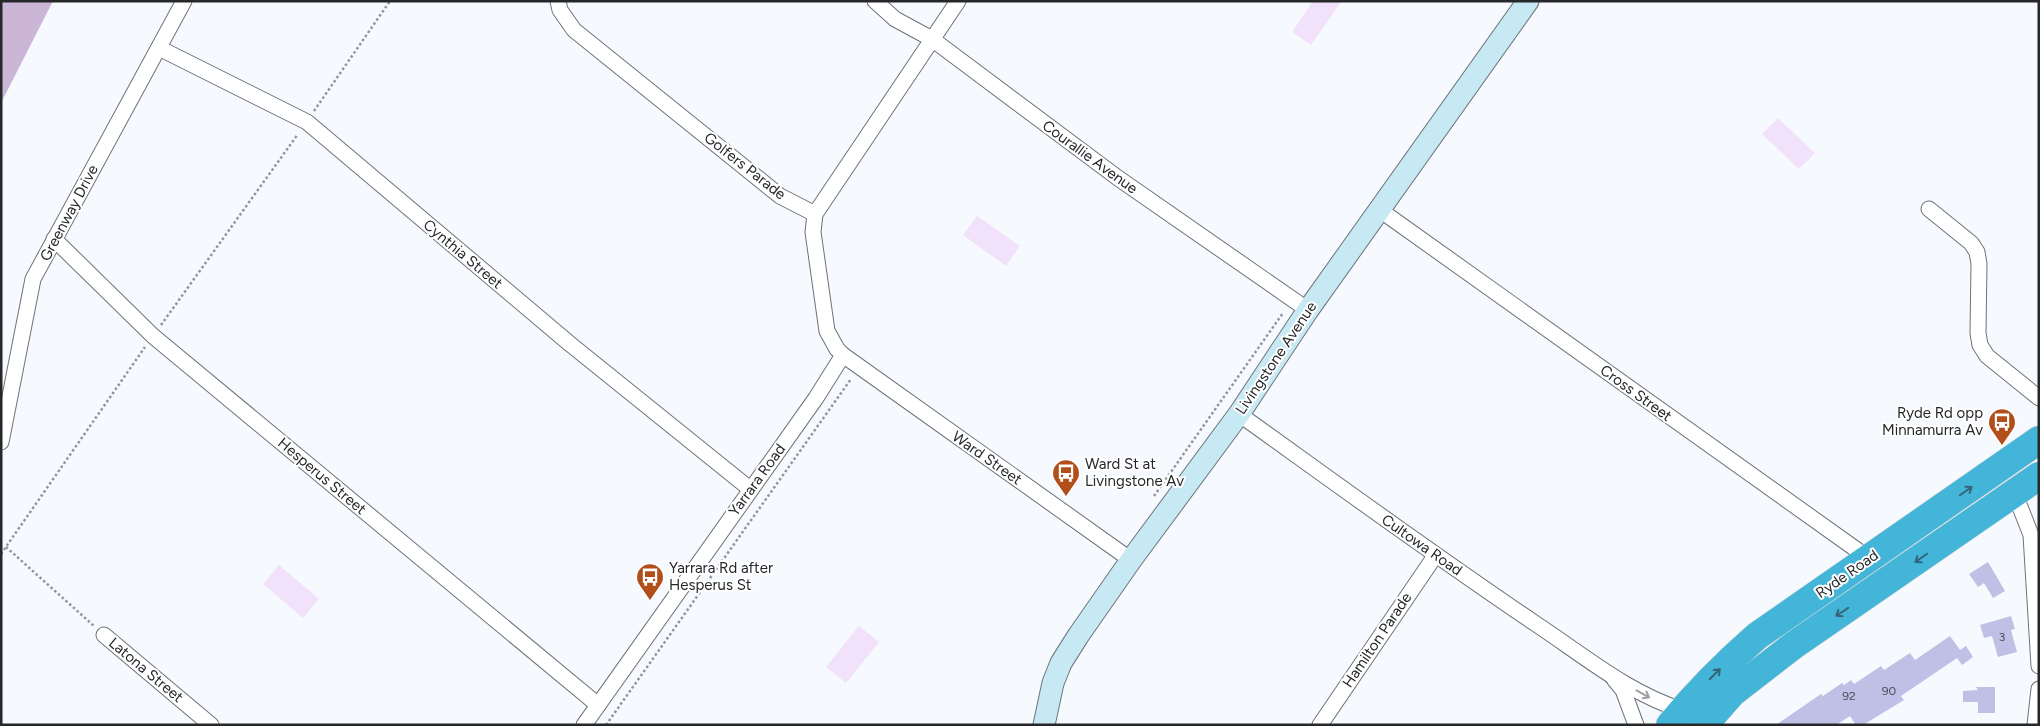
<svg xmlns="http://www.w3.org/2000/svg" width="2040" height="726" font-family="Figtree,sans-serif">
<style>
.green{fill:#f1e1fb}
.forest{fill:#cbb6d7}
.building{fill:#bec0e5}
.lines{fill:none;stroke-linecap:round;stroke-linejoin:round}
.street-casing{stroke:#6e7378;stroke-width:17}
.secondary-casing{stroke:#6e7378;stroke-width:23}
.highway-casing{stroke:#d8d8d8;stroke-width:29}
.path{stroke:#939599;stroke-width:2.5;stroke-dasharray:2.5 2.5;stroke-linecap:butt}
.street{stroke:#fff;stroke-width:15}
.secondary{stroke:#c7e9f4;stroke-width:21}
.highway{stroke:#43b5d9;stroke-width:28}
.oneway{stroke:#336778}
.oneway2{stroke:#9d9e9f}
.labels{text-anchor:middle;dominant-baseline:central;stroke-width:4;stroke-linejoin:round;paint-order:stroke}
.number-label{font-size:12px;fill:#4c4d58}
.street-label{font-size:15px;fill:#262729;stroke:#fff}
.poi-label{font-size:15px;fill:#262729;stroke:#fff;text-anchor:start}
</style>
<rect width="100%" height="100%" fill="#f6faff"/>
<g class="green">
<polygon points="1313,1 1341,2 1311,45 1292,32"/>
<polygon points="1778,118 1815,153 1799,169 1762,134"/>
<polygon points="977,216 1020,246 1006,266 963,235"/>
<polygon points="279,565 319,599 303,618 263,584"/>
<polygon points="859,626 879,642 846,683 826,667"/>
</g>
<polygon class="forest" points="1,1 53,1 1,103"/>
<g class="building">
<polygon points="1988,562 2005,591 1993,598 1984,583 1978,587 1969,574"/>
<polygon points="2011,616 2015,629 2011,630 2017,652 1998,657 1992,636 1984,638 1980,625"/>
<polygon points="1950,636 1960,650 1966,646 1973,657 1962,665 1957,658 1901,696 1904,700 1863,725 1856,725 1850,716 1836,725 1776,725 1821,694 1823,696 1842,683 1844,685 1851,680 1854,684 1881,666 1884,670 1910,653 1915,660"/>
<polygon points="1976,687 1995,687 1995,713 1978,713 1978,702 1963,702 1963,691 1978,690"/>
</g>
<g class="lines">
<g class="street-casing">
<g id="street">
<polyline points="558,1 560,10 574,30 780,196 815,214"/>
<polyline points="875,1 895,19 932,39 1118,178 1308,310"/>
<polyline points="958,1 815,214 813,232 827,331 837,349 843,355 1131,560"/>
<polyline points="159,48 307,122 570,344 750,489"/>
<polyline points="1929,209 1971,243 1977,252 1979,264 1978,333 1980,345 1987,356 2039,398"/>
<polyline points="1380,210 1857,550 1867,559 1871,565"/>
<polyline points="54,239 153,336 598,705"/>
<path d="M1239,414C1338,485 1435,556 1536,624C1583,655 1628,693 1682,710"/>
<polyline points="1,442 33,279 184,1"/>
<polyline points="2013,489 2031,535 2039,666"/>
<polyline points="104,635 211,725"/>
<polyline points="1614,679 1623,690 1636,725"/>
<polyline points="584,725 816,398 843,355"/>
<polyline points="1320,725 1435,556"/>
<polyline points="2035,725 2039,689"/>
</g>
</g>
<g class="secondary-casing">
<polyline id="secondary" points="1044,725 1053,683 1061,663 1078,636 1131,560 1239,414 1308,310 1528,1"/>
</g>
<g class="highway-casing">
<g id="highway">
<path d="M1670,725C1697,692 1725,664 1757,636L2039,440"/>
<polyline points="1704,725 1732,693 1794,645 2039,476"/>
</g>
</g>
<g class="path">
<polyline points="314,111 390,1"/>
<polyline points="161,325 298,134"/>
<polyline points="1154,496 1283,313"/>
<polyline points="6,547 94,626"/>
<polyline points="1,554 145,347"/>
<polyline points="606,725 851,379"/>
</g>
<use href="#street" class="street"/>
<use href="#secondary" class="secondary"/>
<use href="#highway" class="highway"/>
</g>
<defs><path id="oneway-shaft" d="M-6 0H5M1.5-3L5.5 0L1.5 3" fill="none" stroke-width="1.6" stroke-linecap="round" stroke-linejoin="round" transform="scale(1.25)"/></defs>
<g class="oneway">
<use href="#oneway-shaft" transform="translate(1966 491) rotate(-35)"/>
<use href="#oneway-shaft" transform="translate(1921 558) rotate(145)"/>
<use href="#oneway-shaft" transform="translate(1842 612) rotate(146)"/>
<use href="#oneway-shaft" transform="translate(1715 674) rotate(-45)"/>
</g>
<use class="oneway2" href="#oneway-shaft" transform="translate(1643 694) rotate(29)"/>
<defs>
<g id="bus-pin" transform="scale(1.4375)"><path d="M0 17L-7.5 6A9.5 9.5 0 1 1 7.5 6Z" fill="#b14e19" stroke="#fff"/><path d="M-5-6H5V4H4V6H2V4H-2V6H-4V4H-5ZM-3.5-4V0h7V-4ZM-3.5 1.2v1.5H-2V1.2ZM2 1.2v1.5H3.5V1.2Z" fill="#fff"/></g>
</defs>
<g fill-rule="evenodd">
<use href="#bus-pin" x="2002" y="422"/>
<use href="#bus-pin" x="1066" y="473"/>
<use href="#bus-pin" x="650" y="577"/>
</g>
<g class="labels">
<g class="number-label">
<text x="2002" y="637">3</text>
<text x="1889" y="691">90</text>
<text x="1849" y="696">92</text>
</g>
<g class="street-label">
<text transform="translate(1090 157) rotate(36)">Courallie Avenue</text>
<text transform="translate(745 166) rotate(38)">Golfers Parade</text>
<text transform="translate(69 213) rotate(-62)">Greenway Drive</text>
<text transform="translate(463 254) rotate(40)">Cynthia Street</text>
<text transform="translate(1276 358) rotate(-56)">Livingstone Avenue</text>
<text transform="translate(1636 393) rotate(36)">Cross Street</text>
<text transform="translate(987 458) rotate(35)">Ward Street</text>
<text transform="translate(322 476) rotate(40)">Hesperus Street</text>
<text transform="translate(757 480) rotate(-54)">Yarrara Road</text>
<text transform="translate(1422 545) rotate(35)">Cultowa Road</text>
<text transform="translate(1847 574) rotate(-35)">Ryde Road</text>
<text transform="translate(1377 640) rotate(-56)">Hamilton Parade</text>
<text transform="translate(146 670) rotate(40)">Latona Street</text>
</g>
<g class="poi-label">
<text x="1983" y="413" text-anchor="end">Ryde Rd opp<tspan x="1983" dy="17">Minnamurra Av</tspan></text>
<text x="1085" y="464">Ward St at<tspan x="1085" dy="17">Livingstone Av</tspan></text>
<text x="669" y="568">Yarrara Rd after<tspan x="669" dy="17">Hesperus St</tspan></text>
</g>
</g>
<rect width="2040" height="726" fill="none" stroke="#262729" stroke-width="5"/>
</svg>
